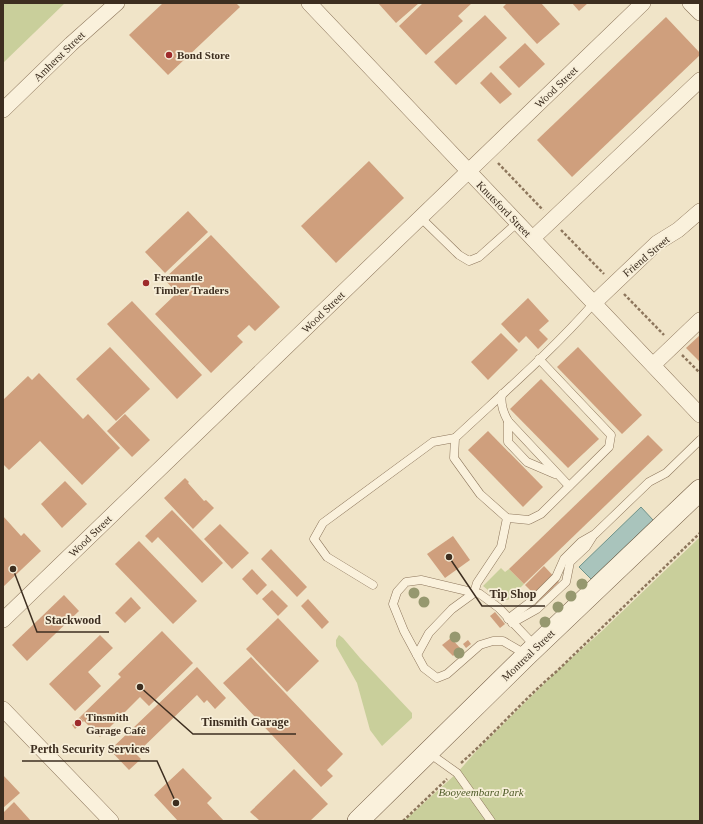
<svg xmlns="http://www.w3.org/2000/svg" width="703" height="824" font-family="'Times New Roman',serif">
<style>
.green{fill:#c9cf9b}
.water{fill:#a9c4bc;stroke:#6f938a}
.building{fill:#cf9f7d}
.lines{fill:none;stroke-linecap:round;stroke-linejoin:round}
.lane-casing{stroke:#8d765c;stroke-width:9}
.street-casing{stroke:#8d765c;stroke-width:16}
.secondary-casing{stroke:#6f573f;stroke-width:22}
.path{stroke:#8d765c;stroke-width:2.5;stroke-dasharray:3 2;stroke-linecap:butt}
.lane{stroke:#faf1dc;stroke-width:8}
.street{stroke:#faf1dc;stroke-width:15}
.secondary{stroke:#faf1dc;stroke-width:21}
.tree{fill:#96986f}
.poi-dot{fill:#9e2a2b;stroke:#f7eed8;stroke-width:1.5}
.labels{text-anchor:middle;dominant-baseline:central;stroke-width:3.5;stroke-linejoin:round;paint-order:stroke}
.poi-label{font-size:11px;font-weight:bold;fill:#3d2e20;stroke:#f7eed8;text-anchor:start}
.street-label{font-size:11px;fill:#3d2e20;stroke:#f7eed8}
.park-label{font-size:11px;font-style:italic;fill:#4d5a26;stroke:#f7eed8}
.leader{fill:none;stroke:#3d2e20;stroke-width:1.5}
.callout-dot{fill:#3d2e20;stroke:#f7eed8;stroke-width:1.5}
.callout-label{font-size:12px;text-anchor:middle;font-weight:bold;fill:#3d2e20;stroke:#f7eed8;stroke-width:3.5;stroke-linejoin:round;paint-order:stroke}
</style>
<rect width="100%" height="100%" fill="#f0e4c8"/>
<g class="green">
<polygon points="3,3 65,3 3,63"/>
<polygon points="700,537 700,821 404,821 457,773 479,748 557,671 602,631"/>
<polygon points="501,568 505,572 509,569 524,584 508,600 499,599 483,586"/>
<polygon points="339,635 343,638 360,658 412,713 412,718 382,746 370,730 357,683 336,646 336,640"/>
</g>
<polygon class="water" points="641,507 653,520 591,579 579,567"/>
<g class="building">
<polygon points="163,3 236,3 240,7 168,75 129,35"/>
<polygon points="378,3 419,3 396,23"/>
<polygon points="423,3 472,3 458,16 463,21 426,55 399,26"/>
<polygon points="507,3 541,3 560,24 537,44 503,7"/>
<polygon points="572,3 588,3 579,11"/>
<polygon points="485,15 507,38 456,85 434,62"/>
<polygon points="666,17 700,53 700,55 572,177 537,140"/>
<polygon points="525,43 545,64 519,88 499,67"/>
<polygon points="491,72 512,94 500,104 480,83"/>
<polygon points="369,161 404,198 336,263 301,226"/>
<polygon points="188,211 208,232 165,273 145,252"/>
<polygon points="211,235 280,307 255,331 249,325 237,336 243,342 211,373 155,314 177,293 164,279"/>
<polygon points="528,298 549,321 539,330 548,339 538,349 526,336 519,343 501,324"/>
<polygon points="132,301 202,375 177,399 107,324"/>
<polygon points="501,333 518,350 488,380 471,362"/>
<polygon points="700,335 700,362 686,348"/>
<polygon points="110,347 150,389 116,421 76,379"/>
<polygon points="578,347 642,415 622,434 557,367"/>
<polygon points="39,373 83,419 88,414 120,448 82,485 40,441 9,470 3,464 3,400 28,376 32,380"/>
<polygon points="541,379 599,439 568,468 510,409"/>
<polygon points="125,414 150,440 132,457 107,431"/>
<polygon points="488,431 543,487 523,507 468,450"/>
<polygon points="648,435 663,450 524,584 509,569"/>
<polygon points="185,478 189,482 188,483 204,501 206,500 214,508 193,529 164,498"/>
<polygon points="65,481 87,504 62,528 41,504"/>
<polygon points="172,510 223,563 202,583 158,537 152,543 145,536"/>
<polygon points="3,516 21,536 24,533 41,551 3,587"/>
<polygon points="220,524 249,553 232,569 204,539"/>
<polygon points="453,536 470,560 445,578 427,554"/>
<polygon points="139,541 197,601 173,624 115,564"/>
<polygon points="271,549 307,587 297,597 261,559"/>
<polygon points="544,566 559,582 540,600 525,585"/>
<polygon points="252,569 267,585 257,595 242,579"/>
<polygon points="272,590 288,606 278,616 262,599"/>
<polygon points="64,595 79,611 27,661 12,645"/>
<polygon points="131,597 141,608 125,623 115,613"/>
<polygon points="308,599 329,622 322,629 301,606"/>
<polygon points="495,612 505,624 500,628 490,616"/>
<polygon points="278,618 319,661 287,692 246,649"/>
<polygon points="162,631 193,663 149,706 140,697 100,737 80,717 121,677 118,674"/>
<polygon points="100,635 113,648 88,672 101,686 75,711 49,684"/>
<polygon points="451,638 461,649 453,656 442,645"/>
<polygon points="468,640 471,644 466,648 463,644"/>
<polygon points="251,657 343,754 327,770 333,776 321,787 223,683"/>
<polygon points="197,667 226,698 215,709 207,700 204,703 197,695 136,754 141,759 129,770 110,750"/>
<polygon points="80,717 84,721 75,729 72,725"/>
<polygon points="183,768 212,798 207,803 224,821 178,821 154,795"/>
<polygon points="294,769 328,804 310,821 260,821 250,812"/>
<polygon points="3,775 20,793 3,808"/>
<polygon points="14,802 31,821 3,821 3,813"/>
</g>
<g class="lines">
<g class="lane-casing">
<g id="lane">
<polyline points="421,218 459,255 469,261 479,257 517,223"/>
<path d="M539,359L611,435L609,447L541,514L529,520L507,518L480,494L454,458L455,438C502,394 551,352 594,303"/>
<path d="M502,394C500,404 503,412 508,421L569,486"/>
<polyline points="508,421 508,442 527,462 555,474"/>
<polyline points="373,585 327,557 314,539 323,523 433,442 455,438"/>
<polyline points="508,619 533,600 556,577 564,559 581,542 595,534 649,482 666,473 700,440"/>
<polyline points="512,623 537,609 566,582 570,562 586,547 593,536"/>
<polyline points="417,655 429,633 452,609 474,593 477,583 501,547 507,518"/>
<polyline points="527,655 503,641 493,641 480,645 447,674 437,678 424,668 404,631 393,604 397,592 406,582 421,580 480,594 499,608 535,646"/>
<polyline points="429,753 457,773 491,821"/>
</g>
</g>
<g class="street-casing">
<g id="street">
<polyline points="309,3 700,415"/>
<polyline points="690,3 700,13"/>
<polyline points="3,110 71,44 117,3"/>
<polyline points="533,238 700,80"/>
<polyline points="594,303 657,243 678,230 700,211"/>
<polyline points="653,365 700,320"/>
<polyline points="3,620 643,3"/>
<polyline points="3,709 111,821"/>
</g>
</g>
<g class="secondary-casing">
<polyline id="secondary" points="358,821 527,655 700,490"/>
</g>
<g class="path">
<polyline points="498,163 543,210"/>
<polyline points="561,230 604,274"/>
<polyline points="624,294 664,335"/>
<polyline points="682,355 700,373"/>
<path d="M461,763C494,734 523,700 557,671L700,533"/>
<polyline points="403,821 447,779"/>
</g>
<use href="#lane" class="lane"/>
<use href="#street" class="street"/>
<use href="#secondary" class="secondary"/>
</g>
<g class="tree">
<circle cx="582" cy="584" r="5.5"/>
<circle cx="414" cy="593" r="5.5"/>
<circle cx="571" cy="596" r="5.5"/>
<circle cx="424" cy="602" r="5.5"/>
<circle cx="558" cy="607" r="5.5"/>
<circle cx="545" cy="622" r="5.5"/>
<circle cx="455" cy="637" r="5.5"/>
<circle cx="459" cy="653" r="5.5"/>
</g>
<g class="poi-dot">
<circle cx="169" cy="55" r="4"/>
<circle cx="146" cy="283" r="4"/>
<circle cx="78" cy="723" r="4"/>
</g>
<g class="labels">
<g class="poi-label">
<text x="177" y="55">Bond Store</text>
<text x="154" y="277">Fremantle<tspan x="154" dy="13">Timber Traders</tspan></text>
<text x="86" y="717">Tinsmith<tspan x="86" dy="13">Garage Café</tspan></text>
</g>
<g class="street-label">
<text transform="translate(59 56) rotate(-44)">Amherst Street</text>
<text transform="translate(556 87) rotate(-44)">Wood Street</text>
<text transform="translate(504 209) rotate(46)">Knutsford Street</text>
<text transform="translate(646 256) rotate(-40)">Friend Street</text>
<text transform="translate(323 312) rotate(-44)">Wood Street</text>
<text transform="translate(90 536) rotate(-44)">Wood Street</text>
<text transform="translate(528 655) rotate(-44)">Montreal Street</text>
</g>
<g class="park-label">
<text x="481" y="792">Booyeembara Park</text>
</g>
</g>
<path class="leader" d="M449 557L482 606H545M13 569L37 632H109M140 687L193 734H296M176 803L157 761H22"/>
<g class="callout-dot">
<circle cx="449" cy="557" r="4"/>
<circle cx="13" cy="569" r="4"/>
<circle cx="140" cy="687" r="4"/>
<circle cx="176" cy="803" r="4"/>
</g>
<g class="callout-label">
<text x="513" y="598">Tip Shop</text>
<text x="73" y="624">Stackwood</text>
<text x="245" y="726">Tinsmith Garage</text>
<text x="90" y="753">Perth Security Services</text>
</g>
<rect width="703" height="824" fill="none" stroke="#3d2e20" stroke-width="8"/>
</svg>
